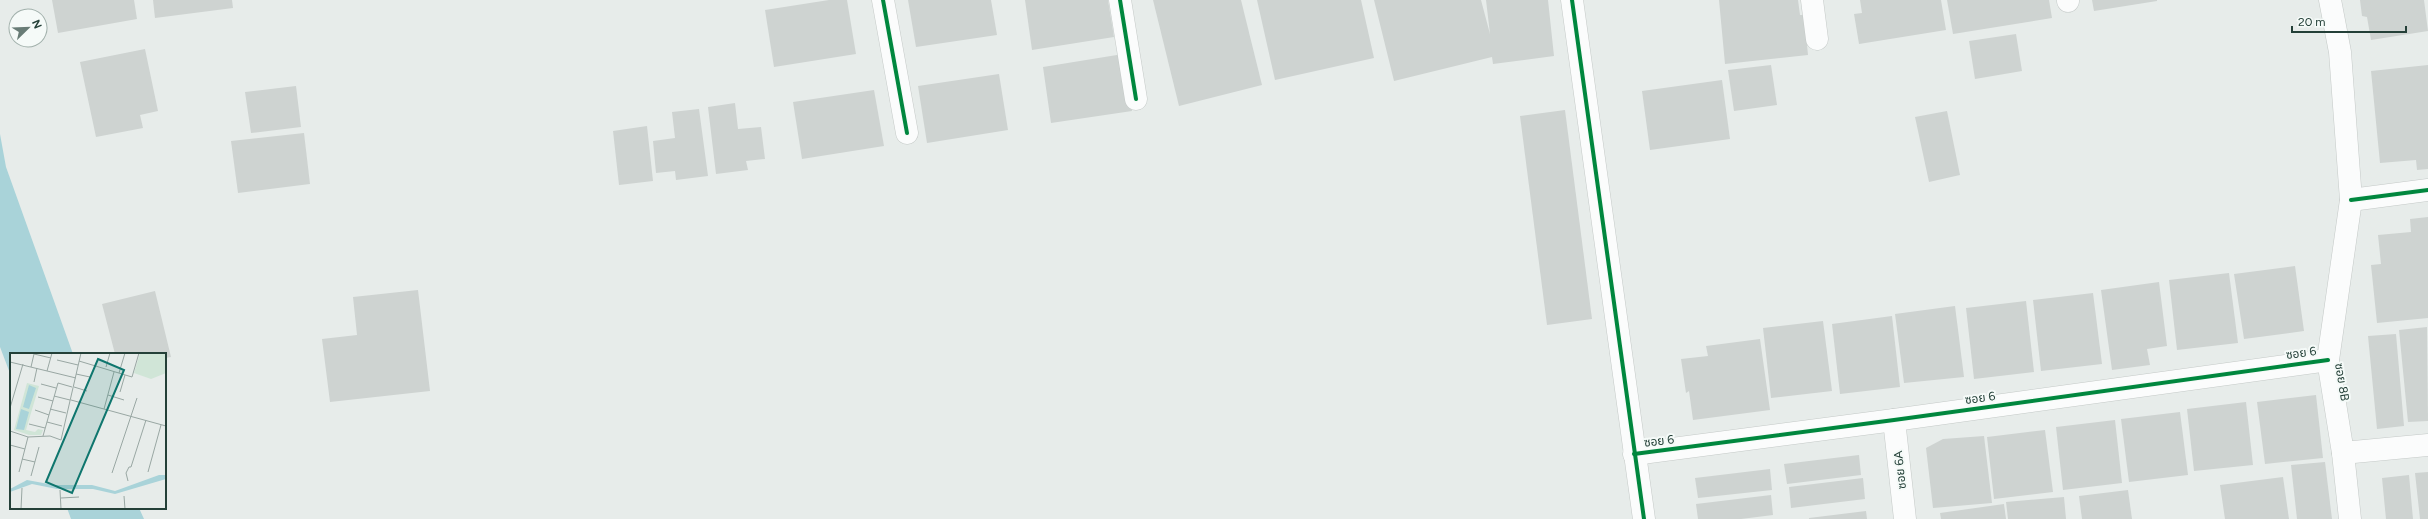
<svg xmlns="http://www.w3.org/2000/svg" width="2428" height="519" font-family="Figtree,'Noto Sans Thai',sans-serif">
<style>
.water{fill:#a9d3d9}
.building{fill:#ced3d1}
.lines{fill:none;stroke-linecap:round;stroke-linejoin:round}
.minor-casing{stroke:#c4c9c7;stroke-width:23}
.minor{stroke:#fbfcfc;stroke-width:22}
.cycleway-casing{stroke:#f5faf8;stroke-width:6}
.cycleway{stroke:#00873e;stroke-width:4}
.labels{text-anchor:middle;dominant-baseline:central;stroke-width:4;stroke-linejoin:round;paint-order:stroke}
.street-label{font-size:12px;fill:#244038;stroke:#f5faf8}
.inset-road{fill:none;stroke:#99a7a3;stroke-width:1}
.view{fill:#0f766e;fill-opacity:0.15;stroke:#0f766e;stroke-width:2}
.inset-edge{fill:none;stroke:#244038;stroke-width:2}
</style>
<rect width="100%" height="100%" fill="#e7ecea"/>
<g class="water">
<polygon points="0,134 6,167 73,354 11,354 11,376 0,347"/>
<polygon points="67,508 139,508 144,519 71,519"/>
</g>
<g class="building">
<polygon points="52,0 134,0 137,19 58,33"/>
<polygon points="153,0 232,0 233,8 155,18"/>
<polygon points="829,0 847,0 856,54 774,67 765,10"/>
<polygon points="908,0 991,0 997,35 916,47"/>
<polygon points="1025,0 1108,0 1114,37 1032,50"/>
<polygon points="1153,0 1241,0 1262,85 1179,106"/>
<polygon points="1257,0 1361,0 1374,58 1275,80"/>
<polygon points="1374,0 1481,0 1490,34 1486,0 1548,0 1554,56 1493,64 1492,57 1394,81"/>
<polygon points="1719,0 1798,0 1800,15 1804,15 1808,55 1725,64"/>
<polygon points="1860,0 1941,0 1946,30 1859,44 1854,14 1862,13"/>
<polygon points="1947,0 2049,0 2052,18 1953,34"/>
<polygon points="2092,0 2157,0 2157,1 2094,11"/>
<polygon points="2360,0 2424,0 2428,31 2371,40 2367,17 2362,16"/>
<polygon points="2016,34 2022,71 1975,79 1969,41"/>
<polygon points="145,49 158,111 140,115 143,128 96,137 80,62"/>
<polygon points="1123,54 1132,111 1051,123 1043,67"/>
<polygon points="1771,65 1777,105 1734,111 1728,70"/>
<polygon points="2428,65 2428,169 2417,170 2416,160 2380,163 2371,71"/>
<polygon points="999,74 1008,130 927,143 918,86"/>
<polygon points="1722,80 1730,139 1650,150 1642,91"/>
<polygon points="296,86 301,127 251,133 245,92"/>
<polygon points="874,90 884,146 802,159 793,102"/>
<polygon points="735,103 738,129 761,127 765,159 746,161 748,170 716,174 708,107"/>
<polygon points="699,109 708,176 676,180 675,171 656,173 653,141 675,138 672,112"/>
<polygon points="1565,110 1592,319 1547,325 1520,116"/>
<polygon points="1947,111 1960,175 1929,182 1915,117"/>
<polygon points="647,126 653,181 619,185 613,131"/>
<polygon points="304,133 310,184 238,193 231,141"/>
<polygon points="2428,217 2428,318 2377,323 2371,265 2381,264 2378,235 2411,232 2410,219"/>
<polygon points="2295,266 2304,331 2244,339 2234,274"/>
<polygon points="2229,273 2238,343 2177,350 2169,280"/>
<polygon points="2159,282 2167,346 2147,349 2150,365 2112,370 2101,290"/>
<polygon points="418,290 430,391 330,402 322,339 357,335 353,297"/>
<polygon points="155,291 171,357 165,358 165,354 115,354 102,304"/>
<polygon points="2093,293 2102,364 2041,371 2033,300"/>
<polygon points="2026,301 2034,372 1974,379 1966,308"/>
<polygon points="1955,306 1964,377 1904,383 1895,314"/>
<polygon points="1892,316 1900,387 1840,394 1832,324"/>
<polygon points="1823,321 1832,391 1771,398 1763,328"/>
<polygon points="2427,327 2428,421 2408,422 2399,330"/>
<polygon points="2396,334 2404,426 2377,429 2368,336"/>
<polygon points="1760,339 1770,410 1693,420 1689,391 1686,393 1681,359 1708,356 1706,346"/>
<polygon points="2316,395 2323,458 2265,464 2257,402"/>
<polygon points="2246,402 2253,465 2194,471 2187,409"/>
<polygon points="2180,412 2188,475 2129,482 2121,419"/>
<polygon points="2115,420 2122,483 2063,490 2056,427"/>
<polygon points="2045,430 2053,492 1994,499 1987,437"/>
<polygon points="1984,436 1992,503 1933,508 1926,448 1943,439"/>
<polygon points="1859,455 1861,475 1787,484 1784,464"/>
<polygon points="2325,462 2332,519 2297,519 2291,465"/>
<polygon points="1770,469 1772,490 1698,498 1695,478"/>
<polygon points="2428,472 2428,519 2420,519 2415,473"/>
<polygon points="2409,475 2413,519 2386,519 2382,478"/>
<polygon points="2283,477 2289,519 2225,519 2220,485"/>
<polygon points="1863,478 1865,499 1791,508 1789,487"/>
<polygon points="2128,490 2132,519 2082,519 2079,496"/>
<polygon points="1771,495 1773,515 1741,519 1698,519 1696,504"/>
<polygon points="2064,497 2066,519 2008,519 2006,502"/>
<polygon points="2004,504 2006,519 1941,519 1940,513"/>
<polygon points="1866,511 1867,519 1809,519 1809,518"/>
</g>
<g class="lines">
<g class="minor-casing">
<g id="minor">
<polyline points="883,0 907,133"/>
<polyline points="1120,0 1136,99"/>
<polyline points="1572,0 1644,519"/>
<polyline points="1812,0 1817,39"/>
<polyline points="2068,0 2068,1"/>
<polyline points="2330,0 2340,52 2351,200 2328,360 2343,453 2350,519"/>
<polyline points="2351,200 2428,190"/>
<polyline points="1894,420 1905,519"/>
<polyline points="2343,453 2428,445"/>
<polyline points="1634,454 1894,420 2328,360"/>
</g>
</g>
<use href="#minor" class="minor"/>
<g class="cycleway-casing">
<g id="cycleway">
<polyline points="883,0 907,133"/>
<polyline points="1120,0 1136,99"/>
<polyline points="1572,0 1644,519"/>
<polyline points="2351,200 2428,190"/>
<polyline points="1634,454 1894,420 2328,360"/>
</g>
</g>
<use href="#cycleway" class="cycleway"/>
</g>
<g class="labels">
<g class="street-label">
<text transform="translate(2301 353) rotate(-8)">ซอย 6</text>
<text transform="translate(2342 382) rotate(81)">ซอย 8B</text>
<text transform="translate(1980 398) rotate(-8)">ซอย 6</text>
<text transform="translate(1659 441) rotate(-7)">ซอย 6</text>
<text transform="translate(1900 470) rotate(-96)">ซอย 6A</text>
</g>
</g>
<g transform="translate(10 353)">
<rect width="156" height="156" fill="#e7ecea"/>
<path d="M130,0H156V20L141,26L124,20ZM17,30L29,33L16,77L25,79L28,76L33,77L31,82H19L4,77Z" fill="#d0e5d7"/>
<path d="M19,32L26,35L19,56L13,54ZM11,56L19,59L14,77L6,76ZM149,122H156V126L105,141L83,136H47L22,131L0,139V136L17,127L44,132H82L105,138Z" fill="#a9d3d9"/>
<path class="inset-road" d="M24,1L41,5M47,7L68,12M69,8L122,24L129,0M0,9L66,25M21,14L24,1M96,14L100,0M37,18L42,0M109,20L115,0M66,21L80,24M24,29L27,15M31,31L46,35M64,34L77,38M110,39L115,22M98,42L114,47M44,43L60,47M28,44L43,48M61,47L156,73M0,55L13,11M40,56L56,60M94,56L104,19M25,57L39,62M37,69L52,73M19,71L35,75M0,78L18,84L40,83L51,87L71,0M33,83L48,30L62,34M0,92L15,96M12,106L25,109M9,119L18,84M138,119L151,72M102,120L127,45M21,123L29,94M118,128L116,120L119,114H121L136,67M50,137L51,156M114,143L115,156M51,145L69,144M11,156L12,135"/>
<path class="view" d="M88,6L114,17L62,140L36,129Z"/>
<rect width="156" height="156" class="inset-edge"/>
</g>
<g transform="translate(28 28) rotate(67)"><circle r="19" fill="#f5faf8" stroke="#a1b0ab"/>
<path d="M0-3L7 15L0 10L-7 15Z" fill="#687c76"/>
<text y="-6" font-size="11" font-weight="bold" text-anchor="middle" fill="#244038">N</text>
</g>
<path d="M2292 26v6h114v-6" fill="none" stroke="#244038" stroke-width="2"/>
<text x="2298" y="26" font-size="12" fill="#244038" stroke="#f5faf8" stroke-width="3" paint-order="stroke">20 m</text>
</svg>
